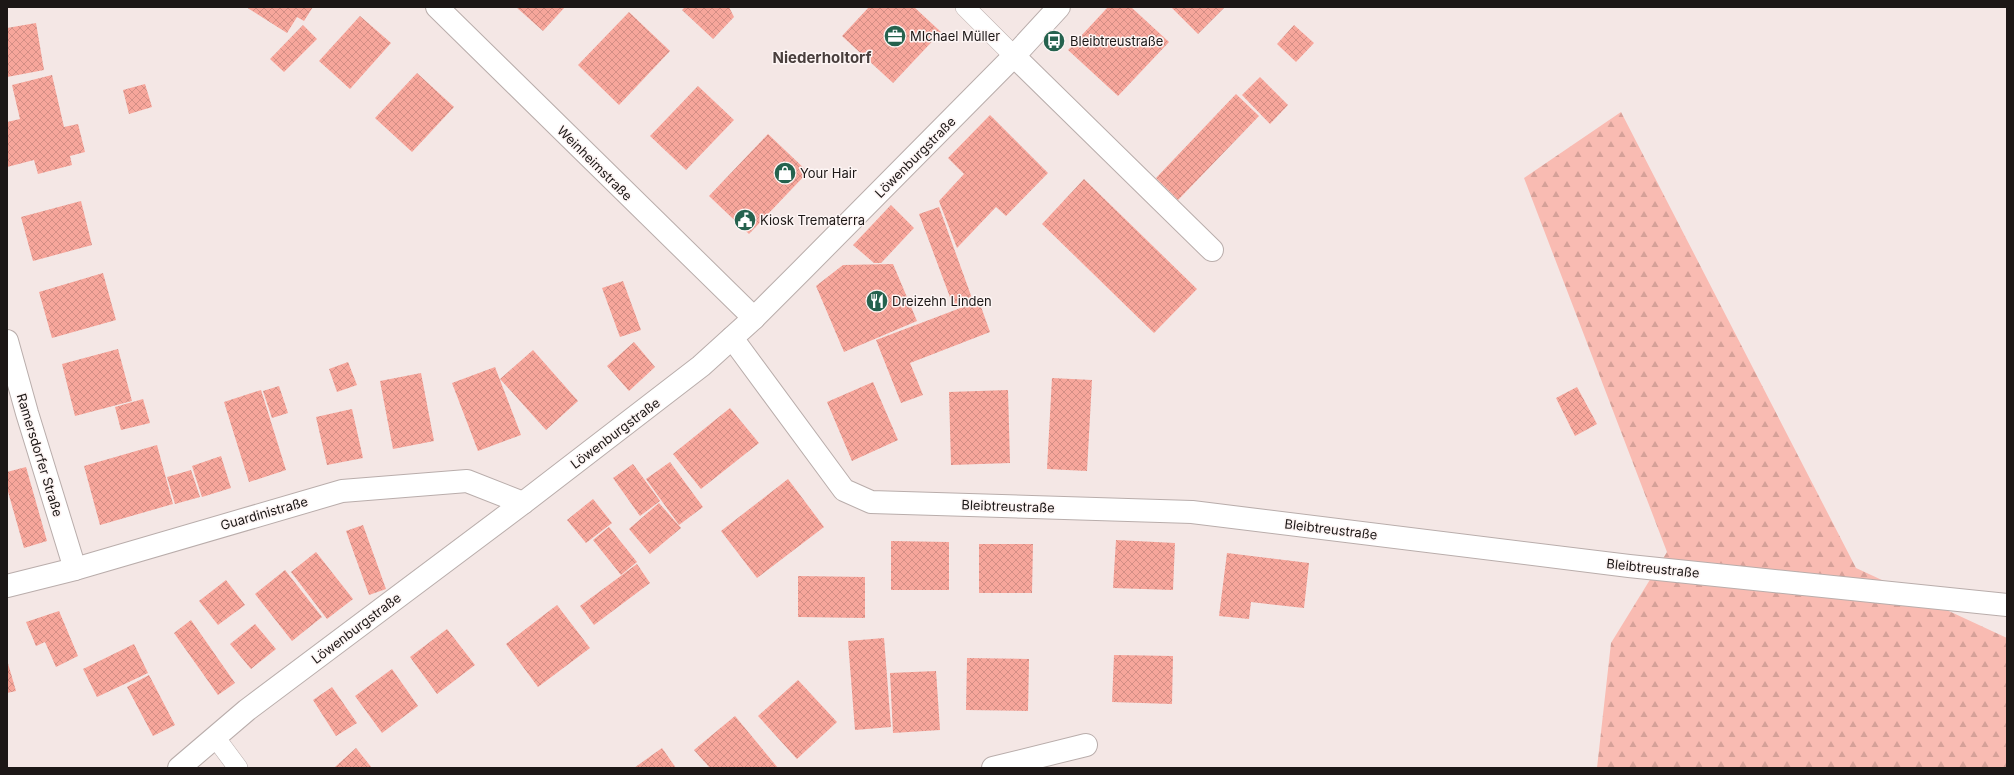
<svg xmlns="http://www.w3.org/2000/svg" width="2014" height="775" font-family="Inter,sans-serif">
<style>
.forest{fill:url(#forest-firs)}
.building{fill:url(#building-cross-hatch)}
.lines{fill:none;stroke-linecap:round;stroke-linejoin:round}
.lane-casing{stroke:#b9adab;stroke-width:20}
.street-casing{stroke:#b9adab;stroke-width:24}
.secondary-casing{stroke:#b9adab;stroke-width:24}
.lane{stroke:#fff;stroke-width:19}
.street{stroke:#fff;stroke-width:22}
.secondary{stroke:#fff;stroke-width:22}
.labels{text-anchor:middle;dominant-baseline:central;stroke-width:3;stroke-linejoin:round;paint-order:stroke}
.poi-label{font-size:13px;fill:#1c1716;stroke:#fdf5f4;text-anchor:start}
.street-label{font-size:13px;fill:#1c1716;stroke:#fdf5f4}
.quarter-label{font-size:15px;font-weight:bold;fill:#493f3d;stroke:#fdf5f4}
</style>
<defs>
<pattern id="forest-firs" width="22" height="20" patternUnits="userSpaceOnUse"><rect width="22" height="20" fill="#f9bbb2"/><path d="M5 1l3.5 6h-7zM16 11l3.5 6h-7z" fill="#d5a098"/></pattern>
<pattern id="building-cross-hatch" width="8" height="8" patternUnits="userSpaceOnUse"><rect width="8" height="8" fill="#f7a69b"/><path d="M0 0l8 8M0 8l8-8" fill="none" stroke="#d38e85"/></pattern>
</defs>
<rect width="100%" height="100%" fill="#f4e7e5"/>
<polygon class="forest" points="1621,112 1856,568 2007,638 2007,768 1597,768 1611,643 1667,552 1524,178"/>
<g class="building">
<polygon points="246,7 313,7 304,21 297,17 287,33"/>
<polygon points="516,7 565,7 543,31"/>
<polygon points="685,7 729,7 734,17 713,39 682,10"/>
<polygon points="869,7 914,7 941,32 893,83 842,36"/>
<polygon points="1108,7 1131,7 1169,42 1118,96 1068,50"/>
<polygon points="1171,7 1225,7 1198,34"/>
<polygon points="629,12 670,51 619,105 578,65"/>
<polygon points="360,16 391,43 350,89 319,61"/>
<polygon points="36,23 44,70 7,77 7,28"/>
<polygon points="303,25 317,39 284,72 270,59"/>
<polygon points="1294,25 1314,43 1296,62 1277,44"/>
<polygon points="417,73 454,107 412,152 375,118"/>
<polygon points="52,75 64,127 78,124 85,152 70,156 72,165 38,174 34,160 7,167 7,122 20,119 12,85"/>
<polygon points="1260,77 1288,105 1270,124 1242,95"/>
<polygon points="145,84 152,107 129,114 123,90"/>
<polygon points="698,86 734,120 686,170 650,136"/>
<polygon points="1236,94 1259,116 1178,200 1156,178"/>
<polygon points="990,115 1048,173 1006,216 996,207 957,248 939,201 964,174 948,158"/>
<polygon points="768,134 808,172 749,234 709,196"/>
<polygon points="1084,179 1197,289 1154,333 1042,224"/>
<polygon points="81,201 92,245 33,261 21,217"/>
<polygon points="891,205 914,228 881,263 874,263 853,245"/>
<polygon points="939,207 973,301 954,308 919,214"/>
<polygon points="893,264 917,321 844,352 816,286 843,265"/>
<polygon points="103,273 116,320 52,338 39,292"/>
<polygon points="623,281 641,330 620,337 602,288"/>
<polygon points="979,301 990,332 910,363 923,395 901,403 876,340"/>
<polygon points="634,342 655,367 629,391 607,366"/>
<polygon points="118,349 132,401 75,416 62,364"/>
<polygon points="533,350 578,401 546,430 500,379"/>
<polygon points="348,362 357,385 337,392 329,369"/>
<polygon points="495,367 521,435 478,451 452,383"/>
<polygon points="421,373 434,441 393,449 380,381"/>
<polygon points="1052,378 1092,380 1087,471 1047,469"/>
<polygon points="873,382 898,440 852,461 827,402"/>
<polygon points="279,386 288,413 272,418 263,391"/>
<polygon points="1577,387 1597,424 1575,436 1556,398"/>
<polygon points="261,390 286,470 249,482 224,402"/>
<polygon points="1008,390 1010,463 951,465 949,392"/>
<polygon points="143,399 150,423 121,430 115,407"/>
<polygon points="730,408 759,443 701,489 673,454"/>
<polygon points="352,409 363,458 327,465 316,417"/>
<polygon points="157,445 173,504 100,525 84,466"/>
<polygon points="221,456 231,488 202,497 192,466"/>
<polygon points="670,462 703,507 679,525 646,479"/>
<polygon points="633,464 660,501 640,516 613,478"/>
<polygon points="26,467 47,541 24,548 7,488 7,472"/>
<polygon points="191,470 200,497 175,504 167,477"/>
<polygon points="788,479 824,527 757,578 721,531"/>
<polygon points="593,499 612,523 586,543 567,520"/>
<polygon points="659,503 681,528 650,554 629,529"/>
<polygon points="363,525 386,589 369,595 346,531"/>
<polygon points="609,527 637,562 621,575 593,540"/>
<polygon points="1116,540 1175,543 1173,590 1113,588"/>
<polygon points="891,541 949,542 949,590 891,590"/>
<polygon points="979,544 1033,544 1032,593 979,593"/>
<polygon points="316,552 353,599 327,619 291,572"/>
<polygon points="1227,553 1309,563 1304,608 1251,602 1249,619 1219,616"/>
<polygon points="637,564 650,583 594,625 580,606"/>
<polygon points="285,570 322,617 292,641 255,594"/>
<polygon points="798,576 865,577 865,618 798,617"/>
<polygon points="226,580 245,605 218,625 199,601"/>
<polygon points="557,605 590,648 538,687 506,644"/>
<polygon points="59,611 78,656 56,667 45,642 36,646 26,622"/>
<polygon points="191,620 235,683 218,695 174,633"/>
<polygon points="255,624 276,649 251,669 230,644"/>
<polygon points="447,629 475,665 437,694 410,657"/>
<polygon points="884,638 891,727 855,730 848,641"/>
<polygon points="134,644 148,673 97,697 83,669"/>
<polygon points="1114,655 1173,656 1172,704 1112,702"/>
<polygon points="967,658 1029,659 1028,711 966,710"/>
<polygon points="7,660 16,691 7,693"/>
<polygon points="392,669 418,706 382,733 355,696"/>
<polygon points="936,671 940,730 893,733 890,673"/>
<polygon points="149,675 175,725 153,736 127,687"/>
<polygon points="798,680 837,722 797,759 758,716"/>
<polygon points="332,687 357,723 336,736 313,700"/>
<polygon points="735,716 778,768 710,768 694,750"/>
<polygon points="356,748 372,768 334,768 335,767"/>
<polygon points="662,748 676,768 634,768"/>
</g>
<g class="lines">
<g class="lane-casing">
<g id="lane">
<polyline points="965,7 1014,56"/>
<polyline points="215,737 238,768"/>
</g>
</g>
<g class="street-casing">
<g id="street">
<polyline points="437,7 754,318"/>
<polyline points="1014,56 1212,250"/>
<polyline points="732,338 844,490 871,502 1192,512 1629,566 2007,605"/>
<polyline points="7,341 27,413 75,569"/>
<polyline points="7,586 75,569 342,491 467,481 523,503"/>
<polyline points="993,768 1086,745"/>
</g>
</g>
<g class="secondary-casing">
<polyline id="secondary" points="179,768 247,710 523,503 701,366 754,318 803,269 1014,56 1059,7"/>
</g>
<use href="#lane" class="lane"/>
<use href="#street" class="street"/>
<use href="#secondary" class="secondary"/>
</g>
<defs>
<g id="office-disc" transform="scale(1.15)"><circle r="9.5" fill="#25624e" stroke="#fdf5f4"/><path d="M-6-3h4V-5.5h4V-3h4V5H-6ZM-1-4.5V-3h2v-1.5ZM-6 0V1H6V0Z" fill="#fff"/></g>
<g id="bus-disc" transform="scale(1.15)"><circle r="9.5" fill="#25624e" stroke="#fdf5f4"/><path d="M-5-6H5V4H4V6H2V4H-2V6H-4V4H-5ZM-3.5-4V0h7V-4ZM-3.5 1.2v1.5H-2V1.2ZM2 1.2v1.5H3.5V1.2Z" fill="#fff"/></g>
<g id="shop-disc" transform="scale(1.15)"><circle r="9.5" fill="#25624e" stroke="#fdf5f4"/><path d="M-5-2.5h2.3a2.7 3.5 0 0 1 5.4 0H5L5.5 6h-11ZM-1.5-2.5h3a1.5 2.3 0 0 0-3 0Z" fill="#fff"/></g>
<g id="civic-disc" transform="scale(1.15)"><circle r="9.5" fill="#25624e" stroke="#fdf5f4"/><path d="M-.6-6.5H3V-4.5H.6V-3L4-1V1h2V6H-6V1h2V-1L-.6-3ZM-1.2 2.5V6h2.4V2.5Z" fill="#fff"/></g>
<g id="restaurant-disc" transform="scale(1.15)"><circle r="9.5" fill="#25624e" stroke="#fdf5f4"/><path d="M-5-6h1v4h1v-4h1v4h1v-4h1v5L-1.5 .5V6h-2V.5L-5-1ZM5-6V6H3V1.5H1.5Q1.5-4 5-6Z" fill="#fff"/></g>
</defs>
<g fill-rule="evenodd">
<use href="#office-disc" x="895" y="36"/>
<use href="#bus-disc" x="1054" y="41"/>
<use href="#shop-disc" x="785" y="173"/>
<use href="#civic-disc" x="745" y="220"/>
<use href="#restaurant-disc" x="877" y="301"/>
</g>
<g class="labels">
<g class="poi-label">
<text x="910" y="36">MIchael Müller</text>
<text x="1070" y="41">Bleibtreustraße</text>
<text x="800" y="173">Your Hair</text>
<text x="760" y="220">Kiosk Trematerra</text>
<text x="892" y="301">Dreizehn Linden</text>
</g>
<g class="street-label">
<text transform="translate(915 157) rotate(-45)">Löwenburgstraße</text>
<text transform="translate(595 163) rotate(45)">Weinheimstraße</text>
<text transform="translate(615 433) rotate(-37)">Löwenburgstraße</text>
<text transform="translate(40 455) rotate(73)">Ramersdorfer Straße</text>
<text transform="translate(1008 506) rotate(2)">Bleibtreustraße</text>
<text transform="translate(264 513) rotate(-16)">Guardinistraße</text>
<text transform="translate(1331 529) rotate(7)">Bleibtreustraße</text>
<text transform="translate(1653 568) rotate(6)">Bleibtreustraße</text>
<text transform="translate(356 628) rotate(-37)">Löwenburgstraße</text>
</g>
<g class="quarter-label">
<text x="822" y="57">Niederholtorf</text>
</g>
</g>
<rect width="2014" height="775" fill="none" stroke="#1c1716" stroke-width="16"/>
</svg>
